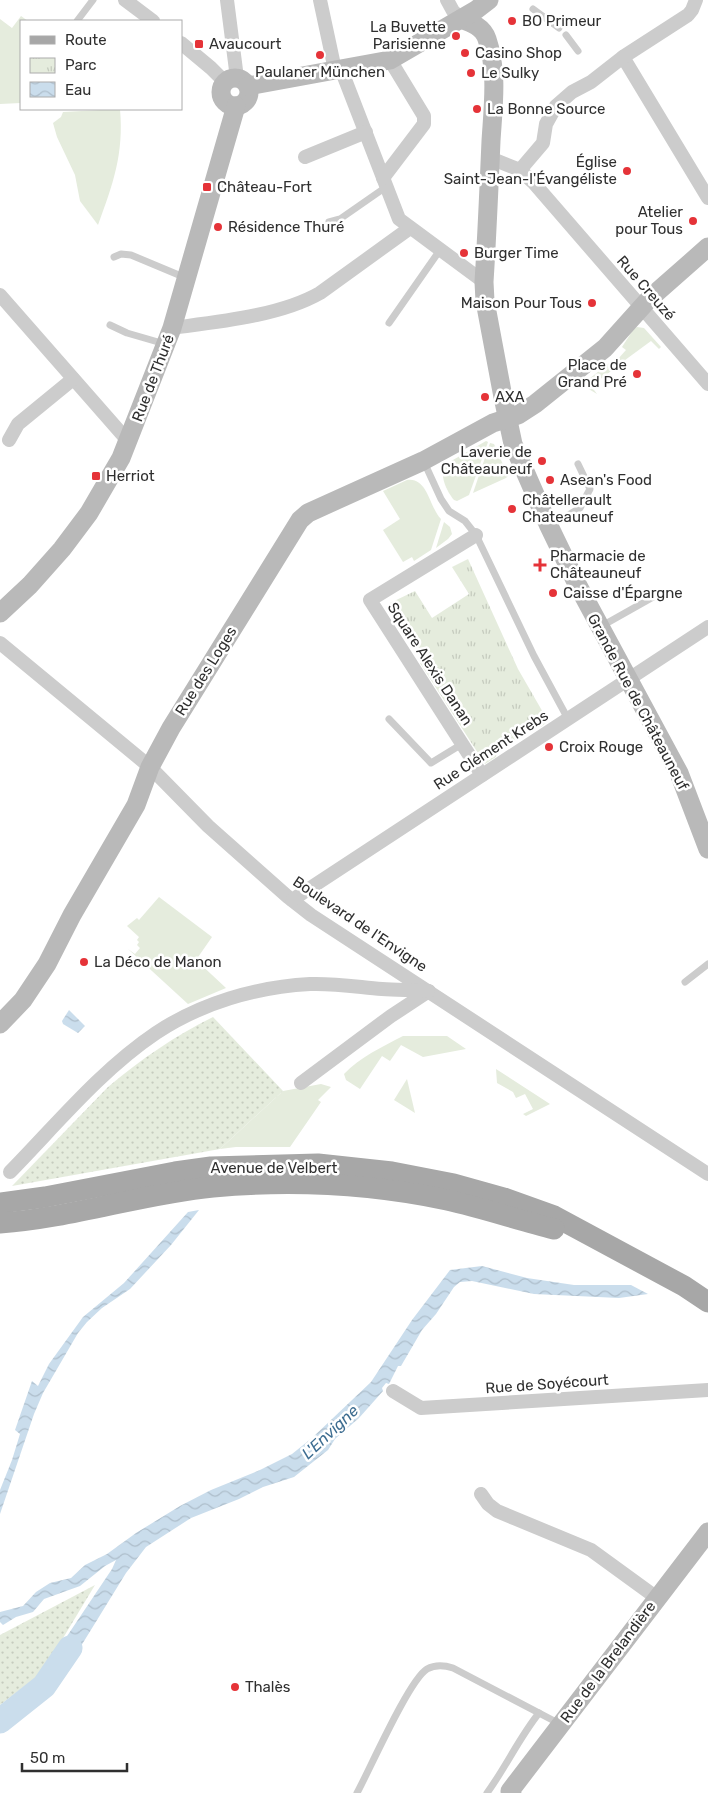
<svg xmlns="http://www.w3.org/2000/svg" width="708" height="1793" font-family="Rubik,sans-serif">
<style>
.grass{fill:#e5ecdd}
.park{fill:url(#park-tufts)}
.garden{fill:url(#garden-dots)}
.water{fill:url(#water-waves)}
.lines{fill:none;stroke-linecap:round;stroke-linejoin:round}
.river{stroke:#caddec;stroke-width:25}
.lane{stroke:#ccc;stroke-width:7}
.street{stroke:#ccc;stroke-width:14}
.secondary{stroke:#b9b9b9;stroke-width:19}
.primary{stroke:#a7a7a7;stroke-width:21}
.poi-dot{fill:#e53338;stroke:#fff;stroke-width:2}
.labels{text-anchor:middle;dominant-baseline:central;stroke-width:5;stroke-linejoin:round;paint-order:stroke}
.poi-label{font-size:15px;fill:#2f2f2f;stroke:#fff;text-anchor:start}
.street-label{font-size:15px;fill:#2f2f2f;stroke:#fff}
.water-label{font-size:16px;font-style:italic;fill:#3d6d91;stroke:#fff}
</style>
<defs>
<pattern id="park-tufts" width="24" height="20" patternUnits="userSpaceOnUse" patternTransform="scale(1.25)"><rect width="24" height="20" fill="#e5ecdd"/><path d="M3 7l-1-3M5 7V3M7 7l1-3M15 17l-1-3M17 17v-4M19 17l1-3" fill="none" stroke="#c5cbbe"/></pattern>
<pattern id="garden-dots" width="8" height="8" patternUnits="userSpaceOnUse" patternTransform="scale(1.25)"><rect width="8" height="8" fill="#e5ecdd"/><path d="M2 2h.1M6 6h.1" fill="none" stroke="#c5cbbe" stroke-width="1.8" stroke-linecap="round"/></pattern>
<pattern id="water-waves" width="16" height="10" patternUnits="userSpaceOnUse" patternTransform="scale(1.25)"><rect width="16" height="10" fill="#caddec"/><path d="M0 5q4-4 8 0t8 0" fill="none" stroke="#aebecb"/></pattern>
</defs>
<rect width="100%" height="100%" fill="#fff"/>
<g class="grass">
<polygon points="21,16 28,21 21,21 21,103 0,104 0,19 12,28"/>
<path d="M120,109C124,154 113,184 98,225L80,201L75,175L57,137L53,123L61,117L63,112Z"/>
<polygon points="637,327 644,328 661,347 659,349 651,341 621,363 618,359 626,350 622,347 633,330"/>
<polygon points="613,360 618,366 591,386 597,394 587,388 577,387 577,384 589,379"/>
<path d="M486,441L488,442L469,495L457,501L454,500C447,492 438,474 446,464Z"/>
<polygon points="490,443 494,444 508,476 506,478 473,493"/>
<path d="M407,480C428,477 429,507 441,519L431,550L414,561L412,557L403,562L383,530L400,519L383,491Z"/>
<polygon points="444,522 450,527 452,534 448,539 436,548"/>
<polygon points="159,897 212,937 196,960 226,988 188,1004 128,949 135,954 140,948 137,945 139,942 137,940 139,937 127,926 137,918 139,920"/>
<path d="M403,1036H447L466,1049L423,1057L401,1045L390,1061L382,1056L360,1089L346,1080L344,1074C360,1057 382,1047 403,1036Z"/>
<polygon points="496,1069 550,1104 526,1116 523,1114 533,1109 525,1094 516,1098 513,1092 497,1083"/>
<polygon points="407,1079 415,1113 394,1100"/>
<polygon points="321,1084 331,1087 318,1100 321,1102 290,1147 236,1147 220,1149 283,1091"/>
</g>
<polygon class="park" points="468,559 518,669 548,721 541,727 537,726 497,752 496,757 485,764 420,663 426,659 390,603 415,591 432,618 469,594 452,567"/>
<g class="garden">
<path d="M213,1017L283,1091L220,1149L12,1186L108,1087C141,1059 175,1036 213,1017Z"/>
<polygon points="95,1585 42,1673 0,1705 0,1635"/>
</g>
<g class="water">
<polygon points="69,1010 85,1026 78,1033 63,1024 62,1021"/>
<polygon points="199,1210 171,1245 130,1289 102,1308 87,1322 78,1333 43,1393 34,1414 0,1514 0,1490 12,1460 20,1434 15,1430 32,1381 38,1386 49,1364 83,1317 124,1283 188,1212"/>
<polygon points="482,1266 527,1278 574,1285 631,1285 648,1294 619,1298 534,1294 472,1281 460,1282 454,1287 436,1314 422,1330 401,1366 398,1366 389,1384 386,1383 382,1388 383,1391 359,1418 335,1439 328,1450 294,1477 263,1487 239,1499 191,1518 146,1547 126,1573 73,1659 60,1683 45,1669 112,1569 116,1560 105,1566 80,1586 44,1599 33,1612 16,1617 3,1625 0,1622 0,1612 23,1606 36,1592 50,1583 71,1578 85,1565 107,1554 136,1533 180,1506 211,1490 260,1470 292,1454 312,1438 371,1382 412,1320 450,1270"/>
<polygon points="36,1680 51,1693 0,1732 0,1709"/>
</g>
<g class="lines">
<polyline class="river" points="0,1721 44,1686 70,1648"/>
<g class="lane">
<polyline points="533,9 559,28"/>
<polyline points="77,21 93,0"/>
<polyline points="566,35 578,51"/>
<polyline points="329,222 340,219 386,187"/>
<polyline points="114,257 121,254 131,255 186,278"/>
<polyline points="389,323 440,250"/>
<polyline points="110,325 127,333 165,344"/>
<polyline points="424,462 441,499 449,511 465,521 476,535 534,656 568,719"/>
<polyline points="570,514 580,508 590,489 578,464"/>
<polyline points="600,627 655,596"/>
<polyline points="389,719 431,763 462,744"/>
<polyline points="685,982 708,964"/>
<path d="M357,1793C370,1769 409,1680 427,1669C436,1664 444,1665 453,1668L560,1724"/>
<path d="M487,1793C506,1767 519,1738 539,1713"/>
</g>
<g class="street">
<polyline points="125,0 153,21"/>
<polyline points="227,0 237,78"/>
<polyline points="320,0 335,70"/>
<polyline points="447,0 453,11 461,19"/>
<polyline points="181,43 211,68 225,82"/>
<polyline points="623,57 708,198"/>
<polyline points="341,69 399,219 484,282"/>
<polyline points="305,157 366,132"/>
<polyline points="490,158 520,170 533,182 708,384"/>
<polyline points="520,170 543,143 546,124 556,106 572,92 591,82 623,57 688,15 692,10 696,0"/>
<polyline points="383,178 424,124 424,116 390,60"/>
<polyline points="0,295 128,441"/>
<path d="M172,328C217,322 280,316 320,293L410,228"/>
<polyline points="9,440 18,424 73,379"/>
<polyline points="476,535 370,600 482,775"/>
<polyline points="0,643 150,767 208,826 288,897 311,915 708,1174"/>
<polyline points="292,900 708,627"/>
<polyline points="301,1083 391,1016 429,991"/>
<path d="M10,1172C56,1125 101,1070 156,1033C201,1003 256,987 310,984C334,983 358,987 382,989C397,990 413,990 428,991"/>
<polyline points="393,1391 421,1408 708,1390"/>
<polyline points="481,1494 488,1504 497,1511 591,1550 657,1598"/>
</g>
<g class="secondary">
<path d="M461,19C472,23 483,27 487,39C498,71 493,108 491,141C489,188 487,235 484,282L485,301L503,397L513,444L548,524L576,582L679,773L708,849"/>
<circle cx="235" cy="92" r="14"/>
<polyline points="248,86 390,60 476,10 489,0"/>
<polyline points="0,613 30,585 62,549 89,513 121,458 172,328 236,106"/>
<polyline points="0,1024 23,1000 47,964 72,915 136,805 150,767 171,728 300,520 308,513 423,461 493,423 518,415 535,404 605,348 649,299 708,247"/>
<polyline points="512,1793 510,1791 708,1532"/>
</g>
<g class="primary">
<polyline points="0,1203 45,1197 175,1172 211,1167 318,1164 392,1172 454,1184 504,1198 554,1216 684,1286 708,1302"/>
<path d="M0,1223C72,1218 141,1194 213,1187C291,1180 371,1184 447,1200C483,1208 518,1220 554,1229"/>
</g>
</g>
<g class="poi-dot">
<circle cx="512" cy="21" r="5"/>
<circle cx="456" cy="36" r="5"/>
<rect x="194" y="39" width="10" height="10" rx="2.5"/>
<circle cx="465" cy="53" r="5"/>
<circle cx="320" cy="55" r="5"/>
<circle cx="471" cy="73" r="5"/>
<circle cx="477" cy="109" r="5"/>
<circle cx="627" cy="171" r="5"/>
<rect x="202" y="182" width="10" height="10" rx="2.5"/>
<circle cx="693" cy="221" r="5"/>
<circle cx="218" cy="227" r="5"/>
<circle cx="464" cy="253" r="5"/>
<circle cx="592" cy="303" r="5"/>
<circle cx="637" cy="374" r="5"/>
<circle cx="485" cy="397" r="5"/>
<circle cx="542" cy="461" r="5"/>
<rect x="91" y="471" width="10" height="10" rx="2.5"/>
<circle cx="550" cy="480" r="5"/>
<circle cx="512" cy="509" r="5"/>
<path d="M537.5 557.5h5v5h5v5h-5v5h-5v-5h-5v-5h5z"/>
<circle cx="553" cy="593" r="5"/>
<circle cx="549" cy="747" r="5"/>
<circle cx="84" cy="962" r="5"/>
<circle cx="235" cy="1687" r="5"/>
</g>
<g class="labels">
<g class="poi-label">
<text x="522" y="21">BO Primeur</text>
<text x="446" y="27" text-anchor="end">La Buvette<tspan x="446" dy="17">Parisienne</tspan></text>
<text x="209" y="44">Avaucourt</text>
<text x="475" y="53">Casino Shop</text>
<text x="320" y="72" text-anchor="middle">Paulaner München</text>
<text x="481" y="73">Le Sulky</text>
<text x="487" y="109">La Bonne Source</text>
<text x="617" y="162" text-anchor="end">Église<tspan x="617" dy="17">Saint-Jean-l'Évangéliste</tspan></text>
<text x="217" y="187">Château-Fort</text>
<text x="683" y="212" text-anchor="end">Atelier<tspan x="683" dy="17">pour Tous</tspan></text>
<text x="228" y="227">Résidence Thuré</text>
<text x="474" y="253">Burger Time</text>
<text x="582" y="303" text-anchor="end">Maison Pour Tous</text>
<text x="627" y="365" text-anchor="end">Place de<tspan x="627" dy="17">Grand Pré</tspan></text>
<text x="495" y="397">AXA</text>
<text x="532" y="452" text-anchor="end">Laverie de<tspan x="532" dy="17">Châteauneuf</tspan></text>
<text x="106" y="476">Herriot</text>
<text x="560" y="480">Asean's Food</text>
<text x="522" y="500">Châtellerault<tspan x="522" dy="17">Chateauneuf</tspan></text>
<text x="550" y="556">Pharmacie de<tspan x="550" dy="17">Châteauneuf</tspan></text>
<text x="563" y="593">Caisse d'Épargne</text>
<text x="559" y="747">Croix Rouge</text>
<text x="94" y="962">La Déco de Manon</text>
<text x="245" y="1687">Thalès</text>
</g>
<g class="street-label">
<text transform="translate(646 288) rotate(49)">Rue Creuzé</text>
<text transform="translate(153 378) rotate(-69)">Rue de Thuré</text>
<text transform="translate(430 664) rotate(57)">Square Alexis Danan</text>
<text transform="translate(206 671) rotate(-58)">Rue des Loges</text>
<text transform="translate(638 702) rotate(62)">Grande Rue de Châteauneuf</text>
<text transform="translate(491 750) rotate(-33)">Rue Clément Krebs</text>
<text transform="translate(360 924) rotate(34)">Boulevard de l'Envigne</text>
<text x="274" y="1168">Avenue de Velbert</text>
<text transform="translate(547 1384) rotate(-4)">Rue de Soyécourt</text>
<text transform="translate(608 1662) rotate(-53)">Rue de la Brelandière</text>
</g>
<g class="water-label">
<text transform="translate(330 1432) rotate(-43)">L'Envigne</text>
</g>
</g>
<rect x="20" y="20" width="162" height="90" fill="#ffffff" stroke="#acacac"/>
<rect x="30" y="36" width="25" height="8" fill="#a7a7a7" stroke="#acacac"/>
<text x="65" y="45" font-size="15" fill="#2f2f2f">Route</text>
<rect x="30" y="58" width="25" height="15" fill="url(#park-tufts)" stroke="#acacac"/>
<text x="65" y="70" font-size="15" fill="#2f2f2f">Parc</text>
<rect x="30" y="82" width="25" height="15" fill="url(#water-waves)" stroke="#acacac"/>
<text x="65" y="95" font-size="15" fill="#2f2f2f">Eau</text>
<path d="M22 1763v8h105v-8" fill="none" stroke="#2f2f2f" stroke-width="2.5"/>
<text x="30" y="1763" font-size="15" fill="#2f2f2f" stroke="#ffffff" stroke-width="4" paint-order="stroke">50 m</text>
</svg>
